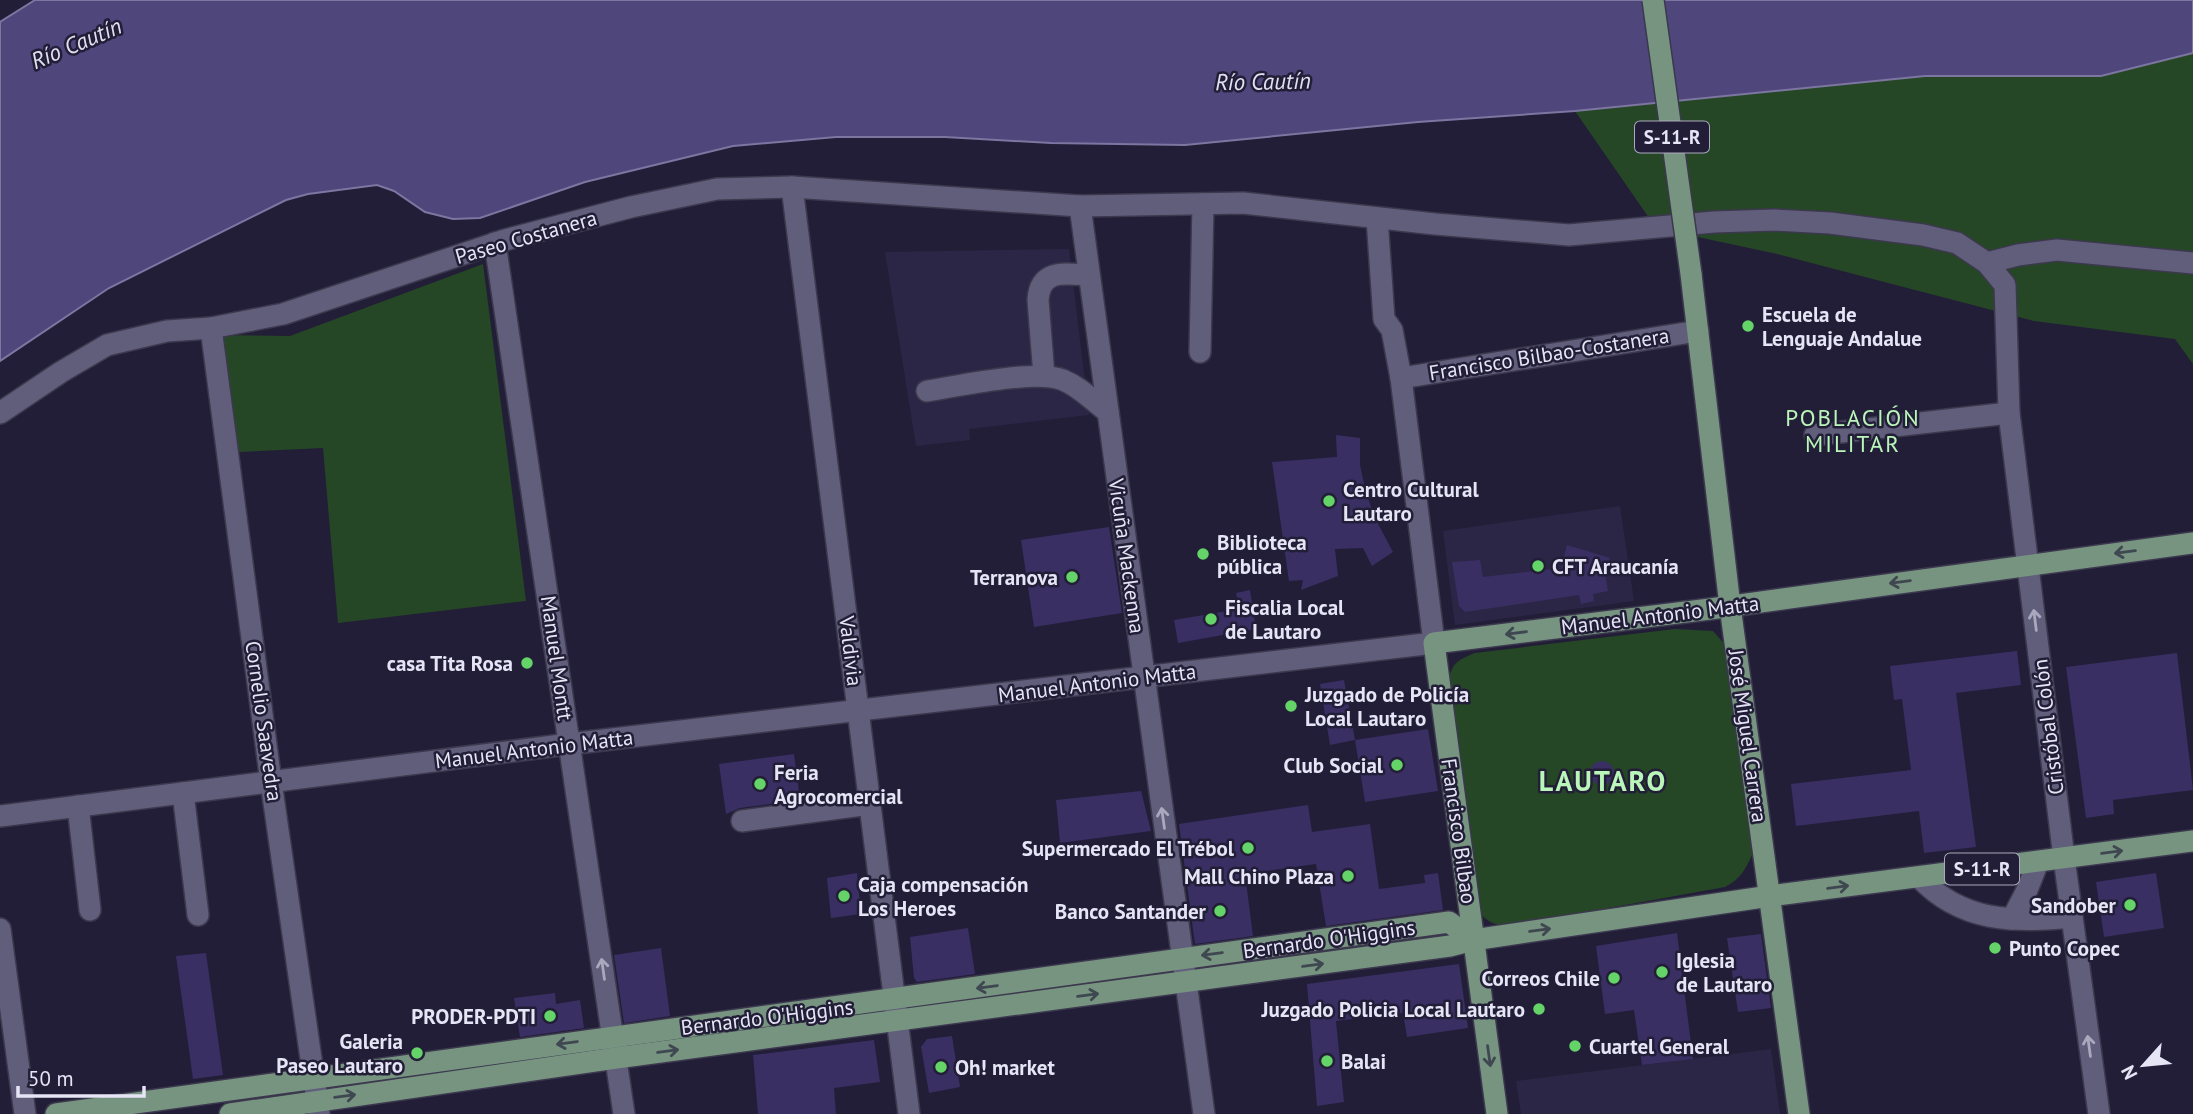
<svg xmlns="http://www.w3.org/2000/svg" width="2193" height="1114" font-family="'PT Sans',sans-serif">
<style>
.built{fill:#2b2646}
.green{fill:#264726}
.water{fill:#4f467c;stroke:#7c76a1;stroke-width:2}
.building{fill:#392f63}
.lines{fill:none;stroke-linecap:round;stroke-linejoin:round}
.minor-casing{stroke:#3c384e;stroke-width:24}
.major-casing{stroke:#3c384e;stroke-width:24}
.minor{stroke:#615e7b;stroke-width:21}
.major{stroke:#769480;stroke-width:21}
.major-bridge-casing{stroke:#3c384e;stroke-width:24;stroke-linecap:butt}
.major-bridge{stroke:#769480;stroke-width:21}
.oneway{stroke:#3f4751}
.oneway2{stroke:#aaa8bf}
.poi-dot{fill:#64d468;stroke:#221e37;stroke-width:2.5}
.labels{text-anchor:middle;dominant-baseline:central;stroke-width:5;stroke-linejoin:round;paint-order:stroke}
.shield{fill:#221e37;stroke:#aba9bd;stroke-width:2}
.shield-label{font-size:19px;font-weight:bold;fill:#e6e5f6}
.street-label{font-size:21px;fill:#e6e5f6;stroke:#221e37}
.poi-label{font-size:21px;font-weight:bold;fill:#e6e5f6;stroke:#221e37;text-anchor:start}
.water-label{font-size:23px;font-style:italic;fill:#e1e0f1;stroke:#221e37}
.neighbourhood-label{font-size:23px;letter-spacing:2px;fill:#baf5b9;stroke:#221e37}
.district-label{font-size:28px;font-weight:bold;letter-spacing:2px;fill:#baf5b9;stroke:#221e37}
</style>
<rect width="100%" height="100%" fill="#221e37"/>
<g class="built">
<polygon points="1069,249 1089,415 969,429 970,440 916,446 885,252"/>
<polygon points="1620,506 1634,601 1455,625 1443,531"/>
<polygon points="1771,1049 1780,1114 1521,1114 1516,1081"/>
</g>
<g class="green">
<polygon points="2193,53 2193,364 2175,339 2034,321 1777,254 1656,228 1575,111 1925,76 2101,76"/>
<polygon points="483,264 526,601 338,623 323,448 239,452 218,335 290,336"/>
<path d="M1675,629L1713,631L1727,647L1753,853C1746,868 1741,879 1725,887L1515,925C1498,927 1491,924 1479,913L1448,686C1451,664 1455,661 1475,653Z"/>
</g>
<polygon class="water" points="35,0 2193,0 2193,53 2101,76 1925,76 1575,111 1418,122 1185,145 1051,143 945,137 836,137 733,146 585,182 480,218 453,219 425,212 394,191 377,185 308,194 286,200 109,288 0,361 0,22"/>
<g class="building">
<polygon points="1336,435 1360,438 1360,465 1366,493 1376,520 1393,552 1372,566 1363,548 1335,549 1338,576 1301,590 1303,580 1289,581 1272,462 1337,457"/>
<polygon points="1109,527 1122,613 1034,627 1021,540"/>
<polygon points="1567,545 1610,558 1605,572 1608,591 1593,594 1594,601 1581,604 1579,595 1465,612 1459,606 1452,562 1480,560 1483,577 1561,568"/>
<polygon points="1250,590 1256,629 1178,643 1174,620 1239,609 1236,593"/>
<polygon points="2017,651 2021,685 1956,693 1976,847 1924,853 1919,811 1796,826 1791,784 1911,770 1902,699 1894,700 1890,666"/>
<polygon points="2177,653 2193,790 2113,800 2114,814 2086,818 2066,667"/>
<polygon points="1344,680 1355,740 1330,745 1320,684"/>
<polygon points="1428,729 1438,791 1365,802 1355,740"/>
<polygon points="794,754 800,800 740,808 726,814 719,764"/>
<circle cx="1602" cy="773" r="12"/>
<polygon points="1141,791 1151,831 1060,843 1056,800"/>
<polygon points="1308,805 1312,832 1370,824 1379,889 1425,883 1424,875 1438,873 1443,910 1326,926 1316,864 1245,874 1253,936 1195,944 1179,824"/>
<polygon points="857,873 861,914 831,918 827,878"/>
<polygon points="2156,873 2164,928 2104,937 2096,882"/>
<polygon points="968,928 975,974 917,982 914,978 910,937"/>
<polygon points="1677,933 1693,1059 1642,1065 1634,1010 1605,1014 1596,946"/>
<polygon points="1761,934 1771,1008 1738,1012 1727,938"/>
<polygon points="661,948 670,1016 624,1023 614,955"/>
<polygon points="206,953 223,1075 193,1079 176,956"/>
<polygon points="1459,964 1468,1028 1407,1037 1403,1013 1336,1021 1344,1102 1317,1106 1307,984"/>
<polygon points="555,993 556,1004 580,1000 584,1028 520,1037 514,998"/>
<polygon points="952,1036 960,1087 929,1093 921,1047 927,1039"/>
<polygon points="874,1040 880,1082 834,1088 836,1114 758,1114 753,1055"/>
</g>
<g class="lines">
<g class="minor-casing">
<g id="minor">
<polyline points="792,187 909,1114"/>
<polyline points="1080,206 1204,1114"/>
<polyline points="495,243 624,1114"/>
<polyline points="1987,263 2018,255 2057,250 2193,263"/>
<polyline points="211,328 271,782 319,1114"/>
<polyline points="1200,352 1203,204"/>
<path d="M1044,376L1038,300C1040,268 1066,274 1089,275"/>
<polyline points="1401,378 1698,331"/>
<path d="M927,391C959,386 1036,369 1063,380C1080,387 1093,401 1108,412"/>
<polyline points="0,413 61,372 107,345 167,331 211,328 283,314 505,240 631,207 717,189 792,187 1080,206 1243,203 1435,224 1569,235 1714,222 1774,220 1830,223 1923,235 1957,243 1987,263 2005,285 2009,413 2064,858 2099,1114"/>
<polyline points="1815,435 2009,413"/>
<polyline points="183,793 198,915"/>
<polyline points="78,806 90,910"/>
<polyline points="0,816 569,744 1434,643 1401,378 1392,330 1384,319 1377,218"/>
<polyline points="742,821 870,804"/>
<path d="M1919,877C1961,922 2014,923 2072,917"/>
<polyline points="2012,919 2027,890 2038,862"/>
<polyline points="0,929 25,1114"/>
</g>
</g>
<g class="major-casing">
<g id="major">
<polyline points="1691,274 1730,606 1799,1114"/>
<polyline points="56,1114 1449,922 1473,940"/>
<polyline points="230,1114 616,1058 1450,946 1473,940 1770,896 2193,841"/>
<polyline points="1497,1114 1434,643 1710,609 2193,543"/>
</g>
</g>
<use href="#minor" class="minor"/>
<use href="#major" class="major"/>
<g class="major-bridge-casing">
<polyline id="major-bridge" points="1653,0 1691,274"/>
</g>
<use href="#major-bridge" class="major-bridge"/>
</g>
<defs><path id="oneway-shaft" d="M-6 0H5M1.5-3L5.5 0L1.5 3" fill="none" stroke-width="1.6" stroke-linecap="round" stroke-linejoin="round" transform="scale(1.75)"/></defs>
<g class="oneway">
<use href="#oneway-shaft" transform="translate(2125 552) rotate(173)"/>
<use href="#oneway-shaft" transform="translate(1900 582) rotate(172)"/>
<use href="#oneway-shaft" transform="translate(1516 633) rotate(173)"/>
<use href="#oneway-shaft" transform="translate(2112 852) rotate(-7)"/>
<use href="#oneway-shaft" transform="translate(1838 887) rotate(-7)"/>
<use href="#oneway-shaft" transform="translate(1540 930) rotate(-8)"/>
<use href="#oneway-shaft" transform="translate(1212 954) rotate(172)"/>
<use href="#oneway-shaft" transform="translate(1313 965) rotate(-8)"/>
<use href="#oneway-shaft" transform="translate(987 987) rotate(172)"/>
<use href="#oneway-shaft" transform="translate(1088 995) rotate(-8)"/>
<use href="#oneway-shaft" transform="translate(567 1043) rotate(172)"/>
<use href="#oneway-shaft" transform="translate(668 1051) rotate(-8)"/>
<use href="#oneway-shaft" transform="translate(1489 1056) rotate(82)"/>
<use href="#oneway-shaft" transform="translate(345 1096) rotate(-7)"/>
</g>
<g class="oneway2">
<use href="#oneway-shaft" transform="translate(2035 620) rotate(-97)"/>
<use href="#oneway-shaft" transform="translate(1163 818) rotate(-98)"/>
<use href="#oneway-shaft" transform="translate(603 969) rotate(-98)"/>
<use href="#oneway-shaft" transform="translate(2089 1046) rotate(-98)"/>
</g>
<g class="poi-dot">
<circle cx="1748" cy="326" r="7"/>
<circle cx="1329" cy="501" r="7"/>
<circle cx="1203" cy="554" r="7"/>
<circle cx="1538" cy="566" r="7"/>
<circle cx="1072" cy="577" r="7"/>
<circle cx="1211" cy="619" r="7"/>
<circle cx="527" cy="663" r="7"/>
<circle cx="1291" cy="706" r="7"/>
<circle cx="1397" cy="765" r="7"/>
<circle cx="760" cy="784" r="7"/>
<circle cx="1248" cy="848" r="7"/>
<circle cx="1348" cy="876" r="7"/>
<circle cx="844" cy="896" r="7"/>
<circle cx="2130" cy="905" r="7"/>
<circle cx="1220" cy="911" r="7"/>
<circle cx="1995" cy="948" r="7"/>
<circle cx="1662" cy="972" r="7"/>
<circle cx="1614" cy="978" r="7"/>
<circle cx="1539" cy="1009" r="7"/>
<circle cx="550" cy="1016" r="7"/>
<circle cx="1575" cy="1046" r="7"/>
<circle cx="417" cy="1053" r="7"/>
<circle cx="1327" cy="1061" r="7"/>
<circle cx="941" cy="1067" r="7"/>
</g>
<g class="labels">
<g class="shield">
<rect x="1635" y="121.5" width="74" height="31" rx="5"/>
<rect x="1945" y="853.5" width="74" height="31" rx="5"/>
</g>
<g class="shield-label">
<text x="1672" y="137">S-11-R</text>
<text x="1982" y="869">S-11-R</text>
</g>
<g class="street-label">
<text transform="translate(526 237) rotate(-16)">Paseo Costanera</text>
<text transform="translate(1549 354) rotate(-9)">Francisco Bilbao-Costanera</text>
<text transform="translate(1127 556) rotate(82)">Vicuña Mackenna</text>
<text transform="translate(1660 615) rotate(-7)">Manuel Antonio Matta</text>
<text transform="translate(851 651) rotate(83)">Valdivia</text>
<text transform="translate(557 658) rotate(82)">Manuel Montt</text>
<text transform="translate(1097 683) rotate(-7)">Manuel Antonio Matta</text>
<text transform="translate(264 721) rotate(82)">Cornelio Saavedra</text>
<text transform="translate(2048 727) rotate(-97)">Cristóbal Colón</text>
<text transform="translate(1748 736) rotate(82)">José Miguel Carrera</text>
<text transform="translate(534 749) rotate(-7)">Manuel Antonio Matta</text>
<text transform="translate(1459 831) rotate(82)">Francisco Bilbao</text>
<text transform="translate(1329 939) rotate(-8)">Bernardo O'Higgins</text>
<text transform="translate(767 1017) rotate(-7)">Bernardo O'Higgins</text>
</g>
<g class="poi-label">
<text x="1762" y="314">Escuela de<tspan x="1762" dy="24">Lenguaje Andalue</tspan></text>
<text x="1343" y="489">Centro Cultural<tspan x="1343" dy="24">Lautaro</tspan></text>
<text x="1217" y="542">Biblioteca<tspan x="1217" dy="24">pública</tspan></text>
<text x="1552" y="566">CFT Araucanía</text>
<text x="1058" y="577" text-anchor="end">Terranova</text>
<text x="1225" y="607">Fiscalia Local<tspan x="1225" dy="24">de Lautaro</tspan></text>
<text x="513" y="663" text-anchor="end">casa Tita Rosa</text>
<text x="1305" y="694">Juzgado de Policía<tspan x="1305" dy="24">Local Lautaro</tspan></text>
<text x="1383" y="765" text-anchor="end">Club Social</text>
<text x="774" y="772">Feria<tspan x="774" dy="24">Agrocomercial</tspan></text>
<text x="1234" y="848" text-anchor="end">Supermercado El Trébol</text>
<text x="1334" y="876" text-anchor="end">Mall Chino Plaza</text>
<text x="858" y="884">Caja compensación<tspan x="858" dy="24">Los Heroes</tspan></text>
<text x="2116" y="905" text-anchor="end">Sandober</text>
<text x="1206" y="911" text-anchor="end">Banco Santander</text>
<text x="2009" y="948">Punto Copec</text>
<text x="1676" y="960">Iglesia<tspan x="1676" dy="24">de Lautaro</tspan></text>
<text x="1600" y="978" text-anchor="end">Correos Chile</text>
<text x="1525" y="1009" text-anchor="end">Juzgado Policia Local Lautaro</text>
<text x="536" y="1016" text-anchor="end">PRODER-PDTI</text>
<text x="403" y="1041" text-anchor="end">Galeria<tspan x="403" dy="24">Paseo Lautaro</tspan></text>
<text x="1589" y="1046">Cuartel General</text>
<text x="1341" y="1061">Balai</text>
<text x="955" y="1067">Oh! market</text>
</g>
<g class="water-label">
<text transform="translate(76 43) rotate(-23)">Río Cautín</text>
<text transform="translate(1263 81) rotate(-1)">Río Cautín</text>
</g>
<g class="neighbourhood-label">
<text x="1853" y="417">POBLACIÓN<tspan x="1853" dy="26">MILITAR</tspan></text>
</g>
<g class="district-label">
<text x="1603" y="780">LAUTARO</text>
</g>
</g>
<g transform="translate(2144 1065) rotate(243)" stroke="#221e37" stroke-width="5" paint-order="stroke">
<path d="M0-5L12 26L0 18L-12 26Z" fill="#e6e5f6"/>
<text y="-10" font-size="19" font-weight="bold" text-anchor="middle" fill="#e6e5f6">N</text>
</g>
<path d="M18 1086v10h126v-10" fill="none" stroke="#e6e5f6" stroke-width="3.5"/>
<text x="28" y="1086" font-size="21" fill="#e6e5f6" stroke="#221e37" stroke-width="5" paint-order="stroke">50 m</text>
</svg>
